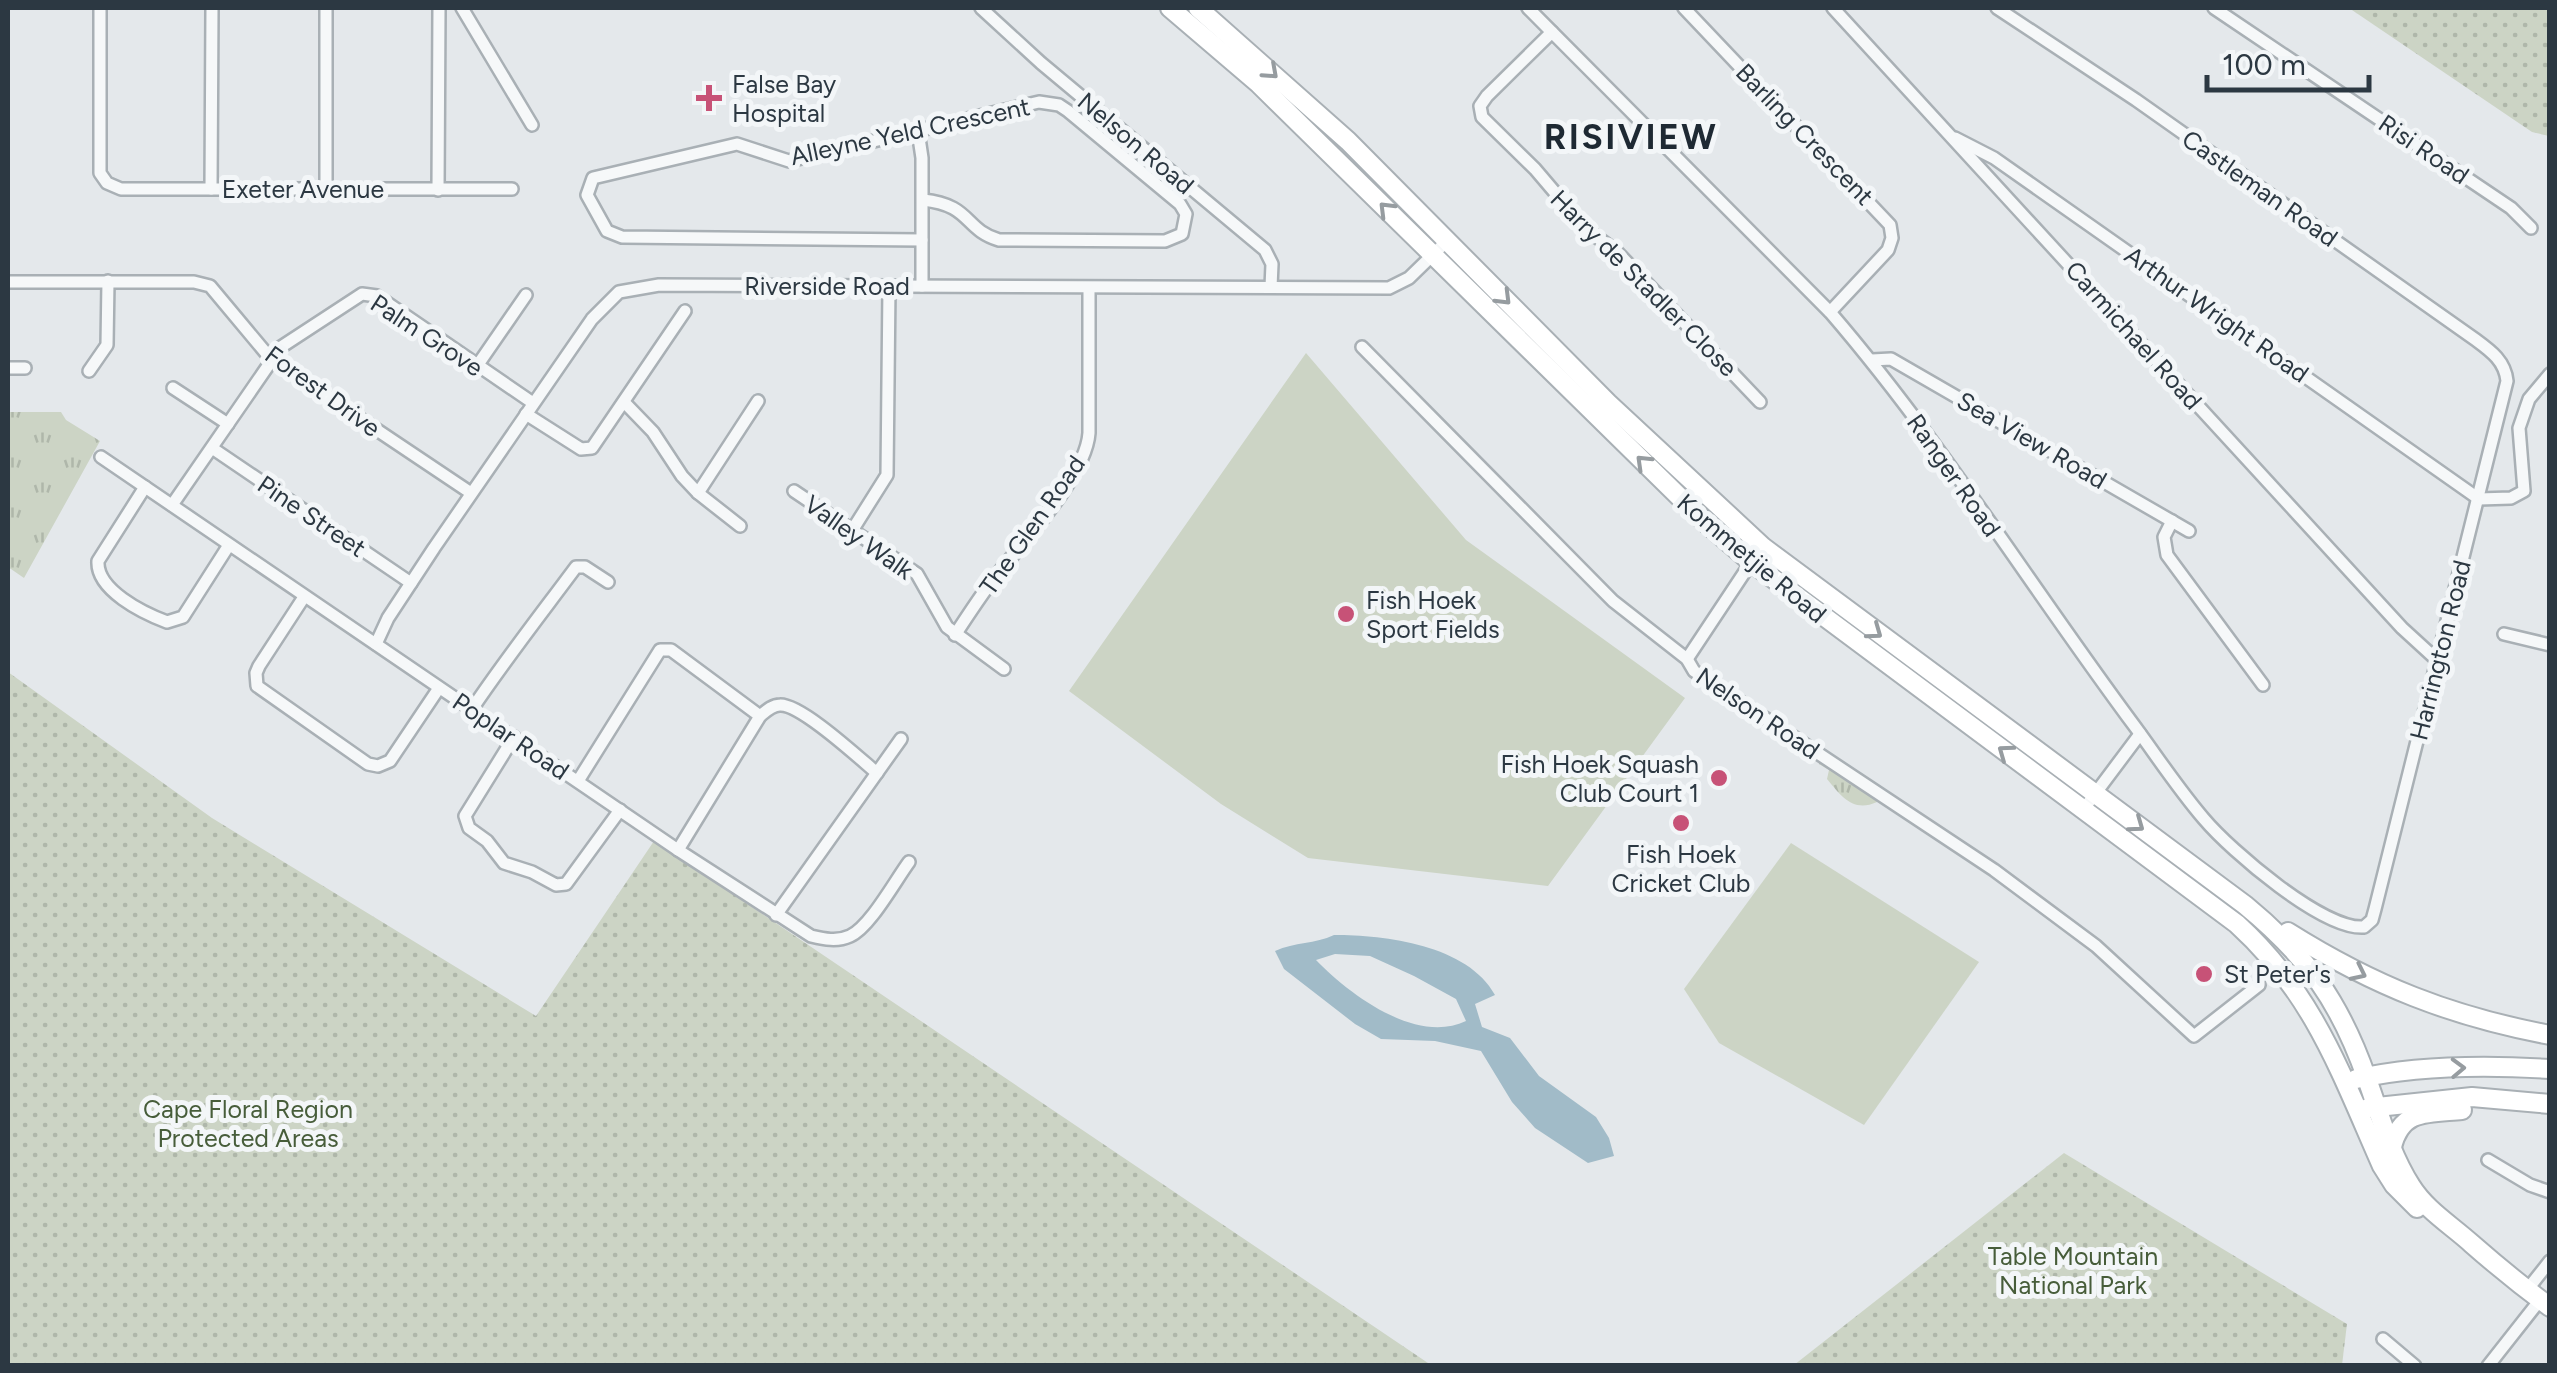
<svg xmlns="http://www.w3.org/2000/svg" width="2557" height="1373" font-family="Figtree,sans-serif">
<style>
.grass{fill:url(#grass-tufts)}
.park{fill:url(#park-dots)}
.pitch{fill:#ccd4c5}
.water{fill:#a1bbc8;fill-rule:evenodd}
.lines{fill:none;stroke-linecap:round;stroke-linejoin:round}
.street-casing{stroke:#a9b0b5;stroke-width:16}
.secondary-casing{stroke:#a9b0b5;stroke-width:22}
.street{stroke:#f6f8f9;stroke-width:11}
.secondary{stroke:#fff;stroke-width:18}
.oneway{stroke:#969ca0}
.poi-dot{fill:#c75277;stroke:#f3f6f8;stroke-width:4}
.labels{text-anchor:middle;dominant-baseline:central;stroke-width:10;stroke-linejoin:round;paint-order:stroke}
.poi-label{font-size:25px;fill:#2c3842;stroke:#f3f6f8;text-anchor:start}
.street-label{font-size:25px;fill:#2c3842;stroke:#f3f6f8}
.park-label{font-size:25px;fill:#475d3a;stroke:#f3f6f8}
.district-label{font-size:35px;font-weight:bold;letter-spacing:2.5px;fill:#1e2933;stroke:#f3f6f8}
</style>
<defs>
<pattern id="grass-tufts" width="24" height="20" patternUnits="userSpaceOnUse" patternTransform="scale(2.5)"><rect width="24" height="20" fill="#ccd4c5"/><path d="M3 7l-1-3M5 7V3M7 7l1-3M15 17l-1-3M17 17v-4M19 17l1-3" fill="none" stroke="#afb7aa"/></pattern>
<pattern id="park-dots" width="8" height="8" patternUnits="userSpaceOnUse" patternTransform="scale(2.5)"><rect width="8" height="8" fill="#ccd4c5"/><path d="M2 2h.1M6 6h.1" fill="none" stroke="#afb7aa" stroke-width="1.8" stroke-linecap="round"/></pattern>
</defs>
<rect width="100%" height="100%" fill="#e4e8eb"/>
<g class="grass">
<polygon points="8,412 61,412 66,420 100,441 24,578 8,567"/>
<path d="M1820,760L1877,797V802C1853,813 1841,796 1827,779L1829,770L1819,764Z"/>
</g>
<g class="park">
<polygon points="2349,8 2549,8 2549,136 2532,132"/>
<polygon points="8,672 212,818 536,1016 654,841 1431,1365 8,1365"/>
<polygon points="2064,1153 2347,1324 2342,1365 1794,1365"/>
</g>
<g class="pitch">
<polygon points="1306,353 1466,540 1685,698 1548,886 1308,858 1221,804 1069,691"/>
<polygon points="1791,843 1979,962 1864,1125 1719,1043 1684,989"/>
</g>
<path class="water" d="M1334,935C1385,935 1468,945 1495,995L1475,1004L1482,1027L1510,1038L1539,1076L1596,1117L1609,1138L1614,1156L1588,1163L1535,1128L1512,1102L1481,1051L1435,1041L1381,1039L1355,1024L1284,969L1275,951C1295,942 1315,944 1334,935ZM1335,954L1370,956L1414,976L1456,999L1466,1021C1416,1045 1349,994 1316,960Z"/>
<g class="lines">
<g class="street-casing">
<g id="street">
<polyline points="100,8 100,173 107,183 121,189 512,189"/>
<polyline points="326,8 326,189"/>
<polyline points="462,8 532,125"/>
<polyline points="981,8 1041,63 1265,250 1272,264 1271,287"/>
<path d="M1528,8L1830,312C1942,442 2033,590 2136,728C2158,758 2179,790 2204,819C2231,851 2323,930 2364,927L2372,920L2375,909L2507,381C2505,361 2491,351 2476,340L2136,100L1997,8"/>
<polyline points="1684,8 1890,225 1892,238 1888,250 1830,312"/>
<polyline points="1833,8 2402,628 2437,660"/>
<polyline points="2214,8 2511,208 2531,228"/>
<polyline points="1552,32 1487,96 1480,106 1482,117 1535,169 1586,229 1617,252 1760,402"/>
<polyline points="918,131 922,158 922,286"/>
<polyline points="1955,138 1994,158 2479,499 2511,498 2524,491 2519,428 2529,399 2550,374"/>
<polyline points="211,189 212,8"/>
<polyline points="438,190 439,8"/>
<path d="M922,240L622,237L607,231L587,195L593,178L737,144L789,161L1039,102L1059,105L1068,111L1180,204L1186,214L1182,234L1165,241L999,240C963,229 972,205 923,200"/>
<polyline points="8,282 194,282 210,286 271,359 471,493"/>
<polyline points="1362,347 1613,601 1687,659 1694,671 1994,870 2096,946 2194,1036 2259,985"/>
<polyline points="1872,360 1891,359 2189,531"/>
<polyline points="477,366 526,295"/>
<polyline points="8,368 25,368"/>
<polyline points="89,371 107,345 108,281"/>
<polyline points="173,388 228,424"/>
<polyline points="624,402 653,432 682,476 698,493 740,526"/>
<polyline points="526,414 581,449 592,448 685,311"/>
<polyline points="212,448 411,583"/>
<path d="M101,457L678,850L811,936C824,939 837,942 850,936C870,927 895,881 909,862"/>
<path d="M145,487L98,561C96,590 143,613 167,622L183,617L229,545"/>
<polyline points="794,491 917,574 947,627 1004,669"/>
<polyline points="698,493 758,401"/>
<polyline points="172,505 281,347 362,294 377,296 533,403"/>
<polyline points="2172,521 2164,537 2167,555 2263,685"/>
<polyline points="853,529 887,475 889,287"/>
<polyline points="304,597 259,666 256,673 257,686 368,764 378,766 390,761 439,688"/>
<polyline points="2504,634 2550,645"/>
<path d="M955,635C968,615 981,595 995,577C1023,542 1086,476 1089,433V289"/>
<polyline points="376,644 388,618 434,548 592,319 619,292 659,285 1389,288 1409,278 1448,240"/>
<polyline points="1687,659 1754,558"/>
<path d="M472,709C505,660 541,614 576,567H585L608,582"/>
<polyline points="514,737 465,816 469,828 487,841 504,863 532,872 556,885 566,884 620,810"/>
<polyline points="578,781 660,650 671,650 760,716"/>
<polyline points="2083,810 2140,734"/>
<path d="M678,850L760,716C766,711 772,705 780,705C801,704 859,758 877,773"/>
<polyline points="776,915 901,739"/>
<polyline points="2488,1160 2530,1185 2550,1192"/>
<polyline points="2527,1290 2550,1261"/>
<polyline points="2383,1339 2415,1366"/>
<polyline points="2488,1366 2540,1300"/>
</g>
</g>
<g class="secondary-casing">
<g id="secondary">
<path d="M1170,8L1259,84L1705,522L1751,562L2237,924C2314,994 2341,1074 2382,1166L2394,1185L2417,1208"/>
<path d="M1198,8L1348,141L1608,403L1763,547L2245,905C2308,957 2340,1002 2367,1079C2380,1115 2390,1153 2411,1186C2426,1210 2451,1225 2472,1244C2497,1266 2523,1287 2550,1307"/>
<path d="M2288,932C2374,986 2450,1016 2550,1035"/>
<path d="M2356,1079C2418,1065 2486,1065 2550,1069"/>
<polyline points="2368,1108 2472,1097 2550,1104"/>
<path d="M2392,1147C2401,1109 2428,1113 2462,1110"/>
</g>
</g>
<use href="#street" class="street"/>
<use href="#secondary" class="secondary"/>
</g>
<defs><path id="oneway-chevron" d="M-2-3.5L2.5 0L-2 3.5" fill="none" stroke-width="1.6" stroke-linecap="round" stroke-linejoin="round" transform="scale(2.5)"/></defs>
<g class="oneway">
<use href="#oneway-chevron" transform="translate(1271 72) rotate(42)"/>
<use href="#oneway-chevron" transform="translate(1386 209) rotate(-135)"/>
<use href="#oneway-chevron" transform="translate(1504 298) rotate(45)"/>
<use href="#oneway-chevron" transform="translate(1643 462) rotate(-136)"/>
<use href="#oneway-chevron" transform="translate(1875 632) rotate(36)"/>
<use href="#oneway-chevron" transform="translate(2005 752) rotate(-144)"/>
<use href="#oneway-chevron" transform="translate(2137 825) rotate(36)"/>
<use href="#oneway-chevron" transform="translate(2359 973) rotate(26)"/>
<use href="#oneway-chevron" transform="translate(2458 1068) rotate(-2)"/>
</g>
<g class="poi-dot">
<path d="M704 83h10v10h10v10h-10v10h-10v-10h-10v-10h10z"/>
<circle cx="1346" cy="614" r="10"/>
<circle cx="1719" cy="778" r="10"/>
<circle cx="1681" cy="823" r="10"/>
<circle cx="2204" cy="974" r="10"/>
</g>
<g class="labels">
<g class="poi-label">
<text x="732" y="84">False Bay<tspan x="732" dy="29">Hospital</tspan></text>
<text x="1366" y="600">Fish Hoek<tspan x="1366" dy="29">Sport Fields</tspan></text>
<text x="1699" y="764" text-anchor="end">Fish Hoek Squash<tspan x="1699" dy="29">Club Court 1</tspan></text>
<text x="1681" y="854" text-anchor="middle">Fish Hoek<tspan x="1681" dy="29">Cricket Club</tspan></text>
<text x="2224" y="974">St Peter's</text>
</g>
<g class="street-label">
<text transform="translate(910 131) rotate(-12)">Alleyne Yeld Crescent</text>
<text transform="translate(1805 134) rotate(46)">Barling Crescent</text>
<text transform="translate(1136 143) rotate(40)">Nelson Road</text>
<text transform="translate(2424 149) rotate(34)">Risi Road</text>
<text transform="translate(2260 188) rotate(35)">Castleman Road</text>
<text x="303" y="189">Exeter Avenue</text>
<text transform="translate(1644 283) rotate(45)">Harry de Stadler Close</text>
<text x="827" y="286">Riverside Road</text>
<text transform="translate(2217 314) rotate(35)">Arthur Wright Road</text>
<text transform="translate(427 335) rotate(33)">Palm Grove</text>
<text transform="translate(2134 335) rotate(48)">Carmichael Road</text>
<text transform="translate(323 391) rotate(36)">Forest Drive</text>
<text transform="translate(2032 440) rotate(30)">Sea View Road</text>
<text transform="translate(1954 475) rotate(55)">Ranger Road</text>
<text transform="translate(312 516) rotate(34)">Pine Street</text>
<text transform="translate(1032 525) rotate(-55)">The Glen Road</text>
<text transform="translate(859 537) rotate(35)">Valley Walk</text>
<text transform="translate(1752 558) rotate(40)">Kommetjie Road</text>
<text transform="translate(2440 650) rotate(-76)">Harrington Road</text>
<text transform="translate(1758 713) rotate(34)">Nelson Road</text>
<text transform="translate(511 736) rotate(34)">Poplar Road</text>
</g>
<g class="park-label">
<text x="248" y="1109">Cape Floral Region<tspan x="248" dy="29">Protected Areas</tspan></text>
<text x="2073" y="1256">Table Mountain<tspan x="2073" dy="29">National Park</tspan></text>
</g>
<g class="district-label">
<text x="1631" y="137">RISIVIEW</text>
</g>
</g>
<rect width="2557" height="1373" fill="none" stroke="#2c3842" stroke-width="20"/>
<path d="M2207 75v15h162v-15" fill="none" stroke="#2c3842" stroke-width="5"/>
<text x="2222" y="75" font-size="30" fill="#2c3842" stroke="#f3f6f8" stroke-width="8" paint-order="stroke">100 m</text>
</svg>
